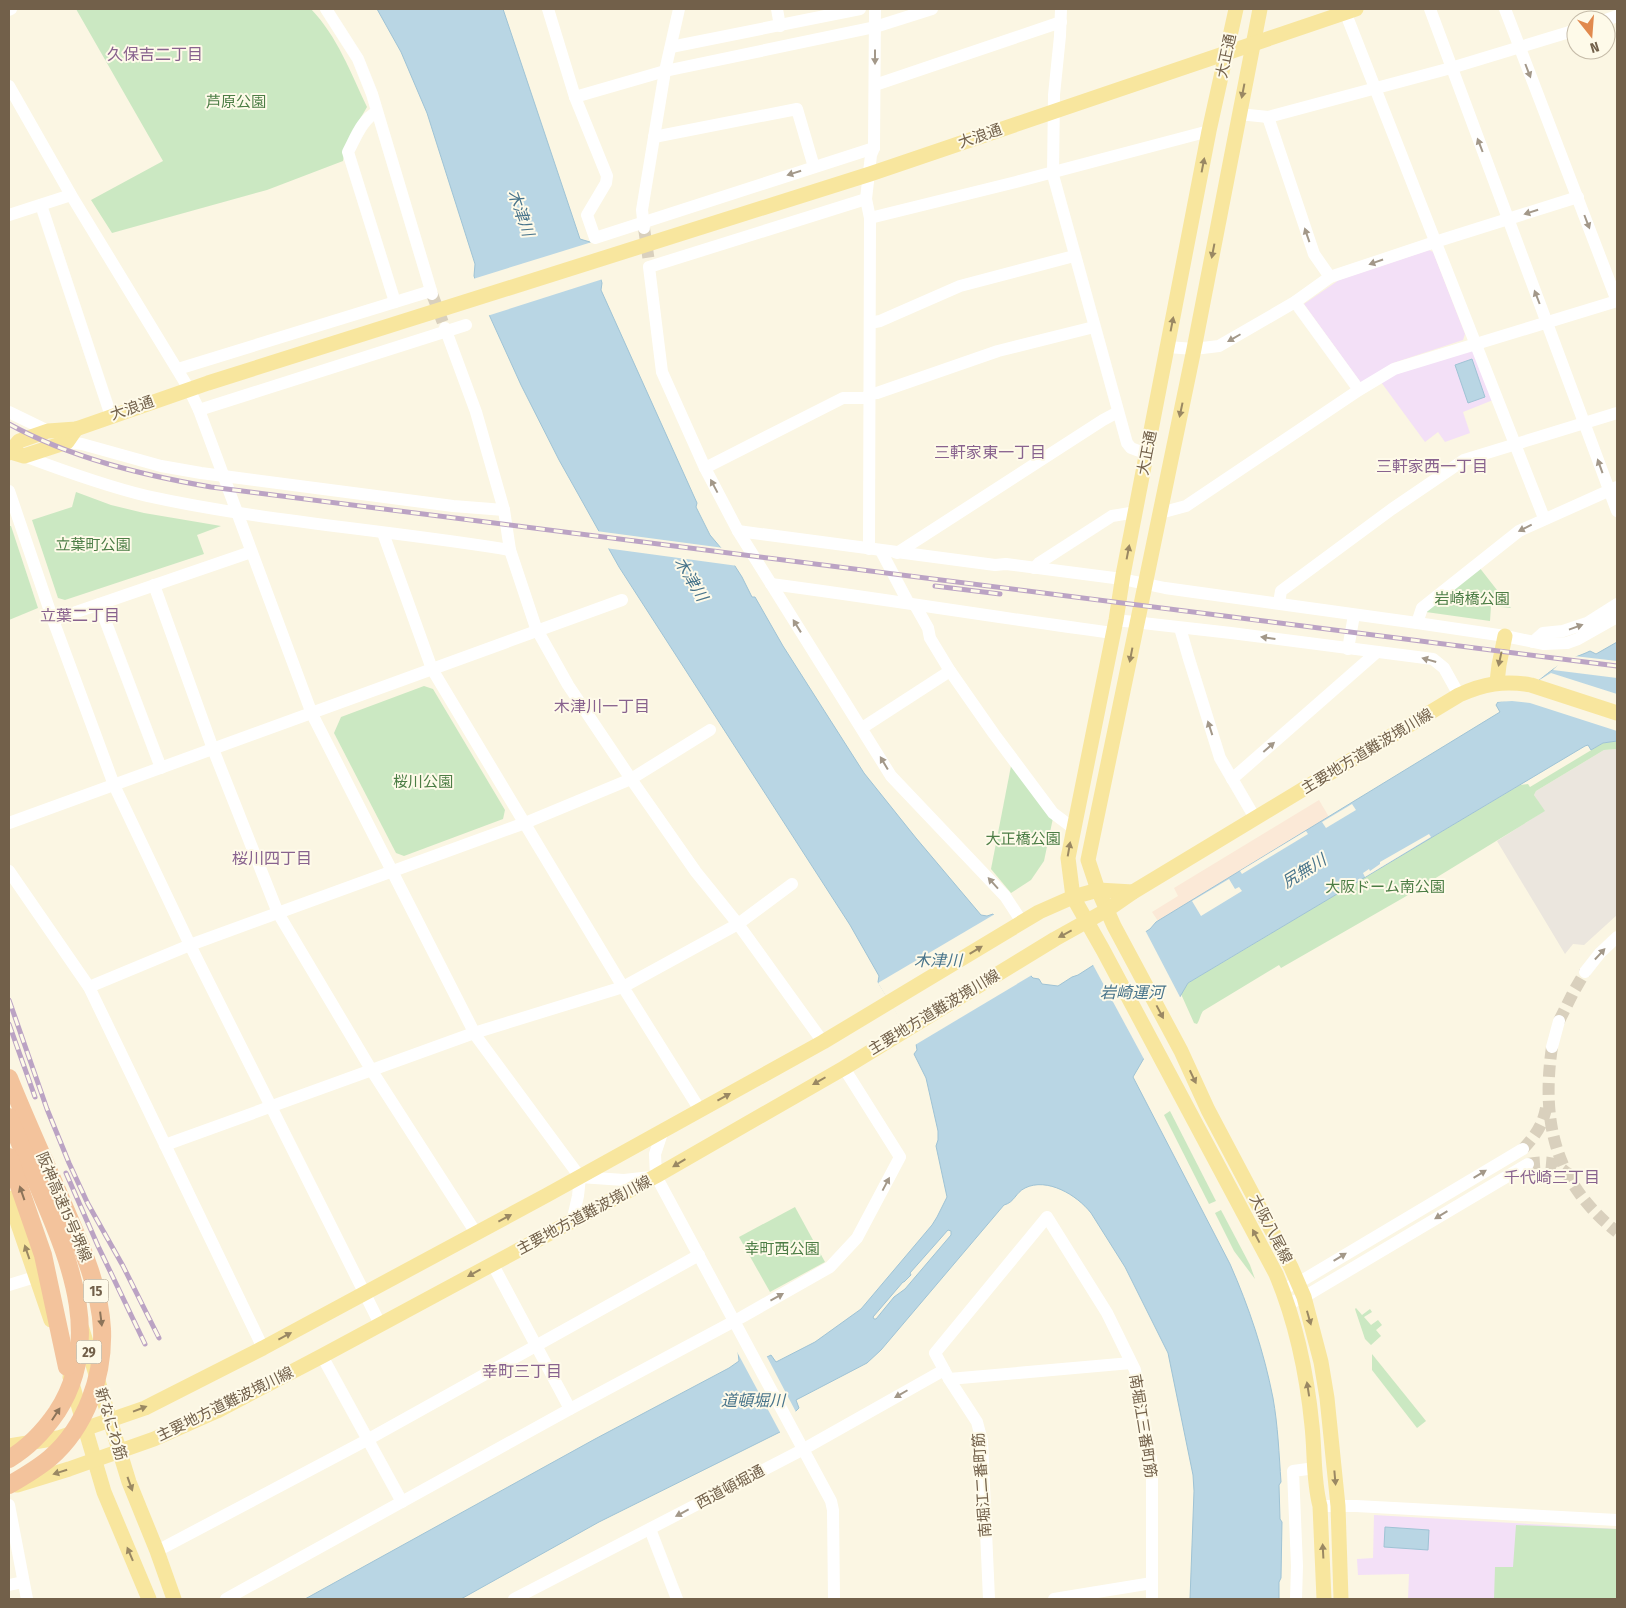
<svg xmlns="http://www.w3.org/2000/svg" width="1626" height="1608" font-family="'Fira Sans Condensed','Noto Sans JP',sans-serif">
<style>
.commercial{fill:#fbe9d7}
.industrial{fill:#ebe6de}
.education{fill:#f3e0f7}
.green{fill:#cbe8c2}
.water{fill:#b9d6e4;stroke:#9fc3d5;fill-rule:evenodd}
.pier{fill:#fbf6e3}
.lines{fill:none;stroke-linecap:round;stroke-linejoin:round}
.minor-tunnel{stroke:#d9d0bd;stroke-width:12;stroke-dasharray:12 6;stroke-linecap:butt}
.minor{stroke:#fff;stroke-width:12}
.major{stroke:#f8e69e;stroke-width:15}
.highway{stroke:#f3c39c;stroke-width:18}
.rail-casing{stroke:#bba3c4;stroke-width:5}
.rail{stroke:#fefae9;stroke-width:3;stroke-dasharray:9;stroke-linecap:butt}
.oneway{fill:#a39889}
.oneway2{fill:#9a8863}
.oneway3{fill:#8c745a}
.labels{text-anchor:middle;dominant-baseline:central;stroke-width:4;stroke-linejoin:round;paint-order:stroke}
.shield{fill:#fefae9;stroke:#9c8e7a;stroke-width:1}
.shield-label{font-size:14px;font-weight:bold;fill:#72604a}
.street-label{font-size:15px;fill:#72604a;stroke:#fefae9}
.park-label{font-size:15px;fill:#4c7d45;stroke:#fefae9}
.neighbourhood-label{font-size:16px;fill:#88628e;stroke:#fefae9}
.water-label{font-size:16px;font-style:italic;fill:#48748b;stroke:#fefae9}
</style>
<rect width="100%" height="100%" fill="#fbf6e3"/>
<polygon class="commercial" points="1319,800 1329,817 1158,921 1152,912 1178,896 1174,888"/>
<polygon class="industrial" points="1617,749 1617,915 1584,945 1573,944 1565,954 1497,841 1544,811 1534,795 1536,791 1604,750"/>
<g class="education">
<polygon points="1429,250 1433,252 1465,334 1463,340 1393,363 1361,383 1304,304 1339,280"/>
<polygon points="1470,350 1474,352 1493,400 1463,412 1470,433 1445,442 1438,432 1425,442 1381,382 1394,375"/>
<polygon points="1374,1515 1617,1529 1617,1599 1408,1599 1409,1574 1358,1575 1357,1559 1373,1558"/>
</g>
<g class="green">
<path d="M76,9H311C337,36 351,73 367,107C357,124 346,141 343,161L267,190L112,233L91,200L163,161Z"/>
<polygon points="76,492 111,505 144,513 221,526 197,535 204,554 65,600 58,598 32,520 72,507"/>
<polygon points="9,526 11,526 38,608 9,620"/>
<polygon points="1479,567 1511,608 1491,606 1490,621 1426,612"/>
<polygon points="424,686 433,689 505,810 503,819 404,856 396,853 334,733 341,717"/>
<path d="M1617,738V749L1604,750L1536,791L1534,795L1545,811L1403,898L1281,968L1279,965L1203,1011C1200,1015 1200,1020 1197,1024L1194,1023L1181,994L1188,983L1520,785L1528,784L1530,787L1603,743L1617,741Z"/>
<polygon points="1011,766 1053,818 1044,861 1031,880 1011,893 991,869"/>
<polygon points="1170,1111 1216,1201 1209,1204 1164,1115"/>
<polygon points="795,1207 825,1262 770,1292 739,1237"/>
<polygon points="1221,1210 1250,1265 1255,1279 1234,1251 1215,1213"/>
<polygon points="1356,1308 1362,1315 1370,1309 1372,1312 1364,1317 1371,1325 1378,1320 1382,1325 1376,1330 1381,1336 1371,1345 1365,1339 1355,1309"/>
<polygon points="1372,1354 1426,1421 1417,1428 1372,1370"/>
<polygon points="1516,1525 1617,1529 1617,1599 1494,1599 1495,1567 1513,1567"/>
</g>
<g class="water">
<path d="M377,9H503L580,239L590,242L602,283L601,290L697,503L696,507L710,535L721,548L726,552L742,577L752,597H755L783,646L864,773L916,838L981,915L987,916L993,914L1031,976L1033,978L1039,979L1042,984L1058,986L1072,977L1078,975L1150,929L1156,922L1500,712L1496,705L1498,702C1521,700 1539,678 1558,666C1567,659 1580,656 1590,651L1596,654L1617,642V741L1603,743L1591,750L1588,745L1585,746L1188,983L1133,1077L1230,1264C1249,1307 1264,1352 1273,1398C1278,1426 1279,1454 1281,1482L1279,1485L1280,1519L1282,1522L1281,1578L1279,1582V1599H1190L1194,1491L1193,1475L1168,1353L1125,1267L1091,1213C1077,1195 1047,1177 1025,1188C1015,1193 1015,1202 1004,1205L881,1350L867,1363L796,1400L799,1408L794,1413L780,1432L599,1522L461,1599H305L595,1439L729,1368L739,1361L738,1352L765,1358L771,1355L776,1362L815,1342L861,1309L932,1225L937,1217L947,1197L936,1146L938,1140V1131L926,1078L914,1054L917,1050L916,1044L878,982L879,976L850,925L619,567L559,460L521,385L481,297L474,276L475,264L427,113L401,52ZM948,1230L951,1231V1235L905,1289L894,1297L876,1319H874L873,1317L903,1282H904L911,1275L910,1273Z"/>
<polygon points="1472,359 1485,397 1468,403 1455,365"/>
<polygon points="1385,1527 1429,1530 1428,1550 1384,1547"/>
</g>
<g class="pier">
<polygon points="592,242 603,279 487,316 478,298 473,279"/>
<polygon points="596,531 724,548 728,551 738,566 605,548"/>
<polygon points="1574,656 1617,661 1617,678 1553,670 1562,661"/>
<polygon points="1551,673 1617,694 1617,731 1530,703 1512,701 1496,702 1497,699 1506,699 1513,696"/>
<polygon points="1352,804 1356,810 1326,828 1322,822"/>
<polygon points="1306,831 1308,834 1242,874 1240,871"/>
<polygon points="1429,834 1431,837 1365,877 1363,873 1369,869 1370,871 1380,864 1380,862"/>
<polygon points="1229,879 1235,889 1239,887 1242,891 1201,916 1192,901"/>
<polygon points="995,914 1032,975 915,1045 878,983"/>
<polygon points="1145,930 1181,999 1145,1061 1092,963"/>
<polygon points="736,1350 766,1355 797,1414 781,1434"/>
</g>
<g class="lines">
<g class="minor-tunnel">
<polyline points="644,228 649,262"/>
<polyline points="432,294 445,328"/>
<polyline points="1559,1021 1574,991 1585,972"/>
<path d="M1552,1047C1541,1122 1555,1183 1617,1232"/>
<path d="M1523,1149C1535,1136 1543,1125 1546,1108"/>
<path d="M1528,1164C1546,1161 1553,1161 1567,1173"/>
</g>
<g class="minor">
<polyline points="326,9 358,59 372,94 432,294"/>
<polyline points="548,9 575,97 607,176 606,183 587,215 595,238 874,148"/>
<polyline points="777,9 780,26"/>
<polyline points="1061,9 1060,36 1054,95 1053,175 1127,443 1131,448 1147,454"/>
<polyline points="1344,9 1544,518"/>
<polyline points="1430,9 1617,511"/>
<polyline points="1505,9 1617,301"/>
<polyline points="9,10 11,9"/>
<polyline points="1606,20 1617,16"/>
<polyline points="671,47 860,9"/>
<polyline points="875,85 1061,22"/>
<polyline points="9,86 71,195 189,389 199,410 312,714 476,1036 580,1177 578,1196 572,1222"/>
<polyline points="575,97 665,71 875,27 932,9"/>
<path d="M377,112C362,119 355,139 348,152L395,302"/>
<polyline points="1239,114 1268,117 1451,68 1576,30"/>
<polyline points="1268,117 1314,254 1330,277"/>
<polyline points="654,137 797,109 814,167"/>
<polyline points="866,199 649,267 662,372 705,468 738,531 891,776 1005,896 1022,922"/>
<polyline points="41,205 111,416"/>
<polyline points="9,215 71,195"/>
<polyline points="870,218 1016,182 1209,131"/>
<polyline points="644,228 642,210 665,71 679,9"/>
<polyline points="1295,302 1359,390"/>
<polyline points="870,323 880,321 960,286 1074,256"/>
<polyline points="445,328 476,412 504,510 510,550 536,628 568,685 631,779 696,872 738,924 823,1042"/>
<polyline points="1168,347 1194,349 1219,346 1295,302 1330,277 1435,242 1578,197"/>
<polyline points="178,369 431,291"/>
<polyline points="869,394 877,393 998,351 1094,327"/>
<polyline points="199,410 466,325"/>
<polyline points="9,412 48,431"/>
<polyline points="67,442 82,444 161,466 201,473 453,506 504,510"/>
<path d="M24,456C64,471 105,486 147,496C266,522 389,530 510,550"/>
<polyline points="705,468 843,398 869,398"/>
<polyline points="9,491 53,620 114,785 190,945 380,1324"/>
<polyline points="1160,513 1186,506 1359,390 1394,369 1617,301"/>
<polyline points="738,531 995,565 1006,564 1122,579 1165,588 1417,623 1505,636 1544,644 1567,643 1578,639 1617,617"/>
<polyline points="383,533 432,669 623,987 700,1110"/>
<polyline points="869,549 870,218 866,199 871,155 874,148 875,9"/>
<polyline points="881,551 908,602"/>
<polyline points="897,553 1103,420 1118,412"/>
<polyline points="1034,568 1039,563 1112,516 1136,512"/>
<path d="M771,584C885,599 999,618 1113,633"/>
<polyline points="154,585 213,749 278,913 372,1071 476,1233"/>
<polyline points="1279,603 1281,591 1392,509 1464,460 1617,413"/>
<polyline points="99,604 161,768"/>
<polyline points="915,605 928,628 930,638 950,671 994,734 1053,813 1073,828"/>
<polyline points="53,620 251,552"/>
<polyline points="1116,620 1231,633 1433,659 1444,668 1459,695"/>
<polyline points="1417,623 1422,608 1519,531 1617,487"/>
<polyline points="1180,628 1189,659 1220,758 1255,818"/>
<polyline points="1533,642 1543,633 1563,631 1587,623 1617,604"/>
<polyline points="1348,649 1354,615"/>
<polyline points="862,728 950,671"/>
<polyline points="1232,779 1377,652"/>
<polyline points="9,823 622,600"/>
<polyline points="9,871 89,987 263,1348"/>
<polyline points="1585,972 1600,953 1617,937"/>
<polyline points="89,987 190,945 525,823 631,779 710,730"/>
<polyline points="1552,1047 1559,1021"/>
<polyline points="663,1130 655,1154 656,1176 831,1501 833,1510 834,1599"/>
<polyline points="165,1145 474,1033 623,987 738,924 792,884"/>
<polyline points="580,1177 624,1180 651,1177"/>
<polyline points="492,1263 570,1409"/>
<polyline points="9,1285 35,1277"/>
<polyline points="1282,1289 1298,1283 1523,1149"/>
<polyline points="1288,1304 1304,1297 1528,1164"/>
<polyline points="322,1356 402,1502"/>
<polyline points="949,1379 1131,1363"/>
<polyline points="9,1505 27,1599"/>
<polyline points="1320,1506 1356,1506 1617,1520"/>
<polyline points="650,1529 677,1599"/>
<polyline points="157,1551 367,1440 699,1255"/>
<polyline points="9,1585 23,1582"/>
<polyline points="226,1599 570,1409 742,1317 830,1267 857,1238 900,1157 844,1068"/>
<polyline points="514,1599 802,1450 944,1370"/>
<polyline points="989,1599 982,1441 977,1422 949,1379 935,1353 1047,1217 1107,1313 1135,1370 1152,1465 1152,1599"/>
<polyline points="1054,1599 1152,1583"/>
<polyline points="1296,1599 1297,1566 1293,1471 1315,1468"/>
</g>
<g class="major">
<path d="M1236,9L1209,131L1123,575L1116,620L1068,858L1073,897L1103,950L1276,1274C1296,1322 1307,1375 1312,1426C1315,1453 1313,1480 1320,1506L1324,1599"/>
<polyline points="1260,9 1194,349 1088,860 1098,890 1114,926 1181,1051 1208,1110 1291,1267 1304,1297 1321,1362 1327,1398 1338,1506 1341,1599"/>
<polyline points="11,452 24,456 67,442 76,429"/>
<polyline points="9,453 19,441 48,431 76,429 208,383 870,174 1356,9"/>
<polyline points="1497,682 1499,665 1505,636"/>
<polyline points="9,1198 51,1320"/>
<polyline points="82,1329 129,1482 157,1551 174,1599"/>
<polyline points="70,1377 104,1492 149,1599"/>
<polyline points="9,1446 58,1438 145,1408 263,1348 547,1195 823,1042 1039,912 1073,897 1098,890 1133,892"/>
<path d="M17,1485L69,1469L154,1439L217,1411L322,1356L656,1176L844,1068L1055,939L1107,910L1133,892L1459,695C1483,684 1504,680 1531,685L1617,713"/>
</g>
<g class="highway">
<path d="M9,1078C27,1123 48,1168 67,1213C83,1250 100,1289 102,1329C104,1376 86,1427 50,1458C37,1469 23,1477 9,1485"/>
<path d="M9,1117C20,1144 32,1171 43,1198C72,1266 102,1343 57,1412C44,1431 29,1447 9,1459"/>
<polyline points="9,1157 43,1255 67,1367"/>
</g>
<g class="rail-casing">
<g id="rail">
<path d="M9,424C71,458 142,475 211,487L1617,666"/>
<polyline points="935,586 1000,594"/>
<polyline points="9,1000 47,1109 69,1163 88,1204 123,1266 159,1338"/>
<polyline points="9,1024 35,1097"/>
<polyline points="66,1173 98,1246 145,1344"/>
</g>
</g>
<use href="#rail" class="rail"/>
</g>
<defs><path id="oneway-solid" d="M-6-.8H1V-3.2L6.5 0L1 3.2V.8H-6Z" transform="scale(1.25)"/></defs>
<g class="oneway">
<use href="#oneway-solid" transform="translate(875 57) rotate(90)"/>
<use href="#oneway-solid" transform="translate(1528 71) rotate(69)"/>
<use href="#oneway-solid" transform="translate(1480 145) rotate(-111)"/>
<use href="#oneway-solid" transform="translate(794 173) rotate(162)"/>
<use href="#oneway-solid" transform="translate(1531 212) rotate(162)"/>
<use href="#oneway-solid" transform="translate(1587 222) rotate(69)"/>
<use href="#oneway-solid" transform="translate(1307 235) rotate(-109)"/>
<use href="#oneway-solid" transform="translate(1376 262) rotate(161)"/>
<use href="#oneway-solid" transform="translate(1537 297) rotate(-111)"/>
<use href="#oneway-solid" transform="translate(1234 338) rotate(150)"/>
<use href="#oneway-solid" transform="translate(1600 466) rotate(-110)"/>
<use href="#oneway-solid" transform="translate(714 486) rotate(-118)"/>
<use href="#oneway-solid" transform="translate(1525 528) rotate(153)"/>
<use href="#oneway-solid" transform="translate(797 626) rotate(-122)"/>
<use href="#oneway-solid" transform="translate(1576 627) rotate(-20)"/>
<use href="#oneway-solid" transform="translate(1268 638) rotate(-172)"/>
<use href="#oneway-solid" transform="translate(1429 660) rotate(-164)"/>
<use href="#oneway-solid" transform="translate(1210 728) rotate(-108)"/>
<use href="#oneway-solid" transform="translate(1269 747) rotate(-41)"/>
<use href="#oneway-solid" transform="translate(884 763) rotate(-121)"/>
<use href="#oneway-solid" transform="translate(993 883) rotate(-132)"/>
<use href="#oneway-solid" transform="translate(1600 954) rotate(-47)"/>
<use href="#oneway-solid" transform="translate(1480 1174) rotate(-31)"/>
<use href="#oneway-solid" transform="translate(886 1184) rotate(-62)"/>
<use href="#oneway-solid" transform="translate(1441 1215) rotate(149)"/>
<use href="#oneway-solid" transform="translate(1340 1257) rotate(-31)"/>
<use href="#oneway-solid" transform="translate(777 1297) rotate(-29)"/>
<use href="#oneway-solid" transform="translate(901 1394) rotate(150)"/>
<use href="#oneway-solid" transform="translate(682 1513) rotate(152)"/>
</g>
<g class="oneway2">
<use href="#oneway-solid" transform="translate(1243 91) rotate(101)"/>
<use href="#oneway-solid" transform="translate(1203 165) rotate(-79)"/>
<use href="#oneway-solid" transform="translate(1213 251) rotate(101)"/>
<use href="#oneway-solid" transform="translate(1172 324) rotate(-79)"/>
<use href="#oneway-solid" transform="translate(1181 410) rotate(102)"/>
<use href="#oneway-solid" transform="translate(1128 552) rotate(-79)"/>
<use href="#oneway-solid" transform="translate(1131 655) rotate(101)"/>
<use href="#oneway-solid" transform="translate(1500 659) rotate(102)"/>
<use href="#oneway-solid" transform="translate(1069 849) rotate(-80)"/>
<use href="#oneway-solid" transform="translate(1065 934) rotate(152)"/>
<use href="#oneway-solid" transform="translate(976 950) rotate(-31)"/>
<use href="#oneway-solid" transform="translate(1160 1012) rotate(62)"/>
<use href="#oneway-solid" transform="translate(1193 1077) rotate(65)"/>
<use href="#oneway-solid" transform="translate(819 1081) rotate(150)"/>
<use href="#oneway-solid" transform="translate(724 1097) rotate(-29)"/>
<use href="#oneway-solid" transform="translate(679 1163) rotate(149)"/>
<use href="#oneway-solid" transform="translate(505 1218) rotate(-28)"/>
<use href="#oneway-solid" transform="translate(1256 1236) rotate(-118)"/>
<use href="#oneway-solid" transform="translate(27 1252) rotate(-109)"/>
<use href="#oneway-solid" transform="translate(474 1273) rotate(151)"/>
<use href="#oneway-solid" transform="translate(1309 1318) rotate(74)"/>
<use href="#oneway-solid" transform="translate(285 1336) rotate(-28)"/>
<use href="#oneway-solid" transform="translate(1308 1389) rotate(-99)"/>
<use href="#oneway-solid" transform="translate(140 1409) rotate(-21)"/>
<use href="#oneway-solid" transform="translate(60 1472) rotate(163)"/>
<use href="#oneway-solid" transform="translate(1335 1478) rotate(85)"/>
<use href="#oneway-solid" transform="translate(130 1484) rotate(70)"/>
<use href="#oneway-solid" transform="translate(1323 1551) rotate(-93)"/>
<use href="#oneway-solid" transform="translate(130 1554) rotate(-113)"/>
</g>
<g class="oneway3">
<use href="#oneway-solid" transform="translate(22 1193) rotate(-109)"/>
<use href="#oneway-solid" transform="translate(101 1319) rotate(83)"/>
<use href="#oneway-solid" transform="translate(56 1414) rotate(-57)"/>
</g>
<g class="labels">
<g class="shield">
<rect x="83.5" y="1279.5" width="25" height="23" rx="4"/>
<rect x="76.5" y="1340.5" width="25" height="23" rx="4"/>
</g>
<g class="shield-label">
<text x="96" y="1291">15</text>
<text x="89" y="1352">29</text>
</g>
<g class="street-label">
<text transform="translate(1226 56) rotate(-78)">大正通</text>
<text transform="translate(980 136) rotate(-19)">大浪通</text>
<text transform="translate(132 408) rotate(-19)">大浪通</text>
<text transform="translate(1147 453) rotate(-79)">大正通</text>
<text transform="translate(1367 751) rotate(-31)">主要地方道難波境川線</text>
<text transform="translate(934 1012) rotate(-31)">主要地方道難波境川線</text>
<text transform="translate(64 1207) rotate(67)">阪神高速15号堺線</text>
<text transform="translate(584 1215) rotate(-28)">主要地方道難波境川線</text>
<text transform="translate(1271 1229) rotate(63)">大阪八尾線</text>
<text transform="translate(225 1404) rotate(-26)">主要地方道難波境川線</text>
<text transform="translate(111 1424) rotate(73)">新なにわ筋</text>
<text transform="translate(1143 1426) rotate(81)">南堀江三番町筋</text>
<text transform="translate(982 1485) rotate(-94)">南堀江二番町筋</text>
<text transform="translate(730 1487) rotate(-28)">西道頓堀通</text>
</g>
<g class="park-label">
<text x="236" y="102">芦原公園</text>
<text x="93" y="545">立葉町公園</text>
<text x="1472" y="599">岩崎橋公園</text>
<text x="423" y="782">桜川公園</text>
<text x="1023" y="839">大正橋公園</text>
<text x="1385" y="887">大阪ドーム南公園</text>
<text x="782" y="1249">幸町西公園</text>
</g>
<g class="neighbourhood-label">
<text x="155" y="54">久保吉二丁目</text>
<text x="990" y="452">三軒家東一丁目</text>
<text x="1432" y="466">三軒家西一丁目</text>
<text x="80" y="615">立葉二丁目</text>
<text x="602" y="706">木津川一丁目</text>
<text x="272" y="858">桜川四丁目</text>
<text x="1552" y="1177">千代崎三丁目</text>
<text x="522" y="1371">幸町三丁目</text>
</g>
<g class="water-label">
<text transform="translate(521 213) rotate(71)">木津川</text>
<text transform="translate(691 579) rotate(59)">木津川</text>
<text transform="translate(1304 871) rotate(-32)">尻無川</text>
<text x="938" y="960">木津川</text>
<text x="1132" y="992">岩崎運河</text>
<text x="753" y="1400">道頓堀川</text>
</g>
</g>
<rect width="1626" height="1608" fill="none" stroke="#72604a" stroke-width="20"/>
<g transform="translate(1591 35) rotate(163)"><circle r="24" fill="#fefae9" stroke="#c6bca9"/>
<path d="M0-4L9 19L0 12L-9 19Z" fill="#e1894d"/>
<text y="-8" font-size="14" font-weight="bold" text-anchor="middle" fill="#72604a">N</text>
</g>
</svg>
